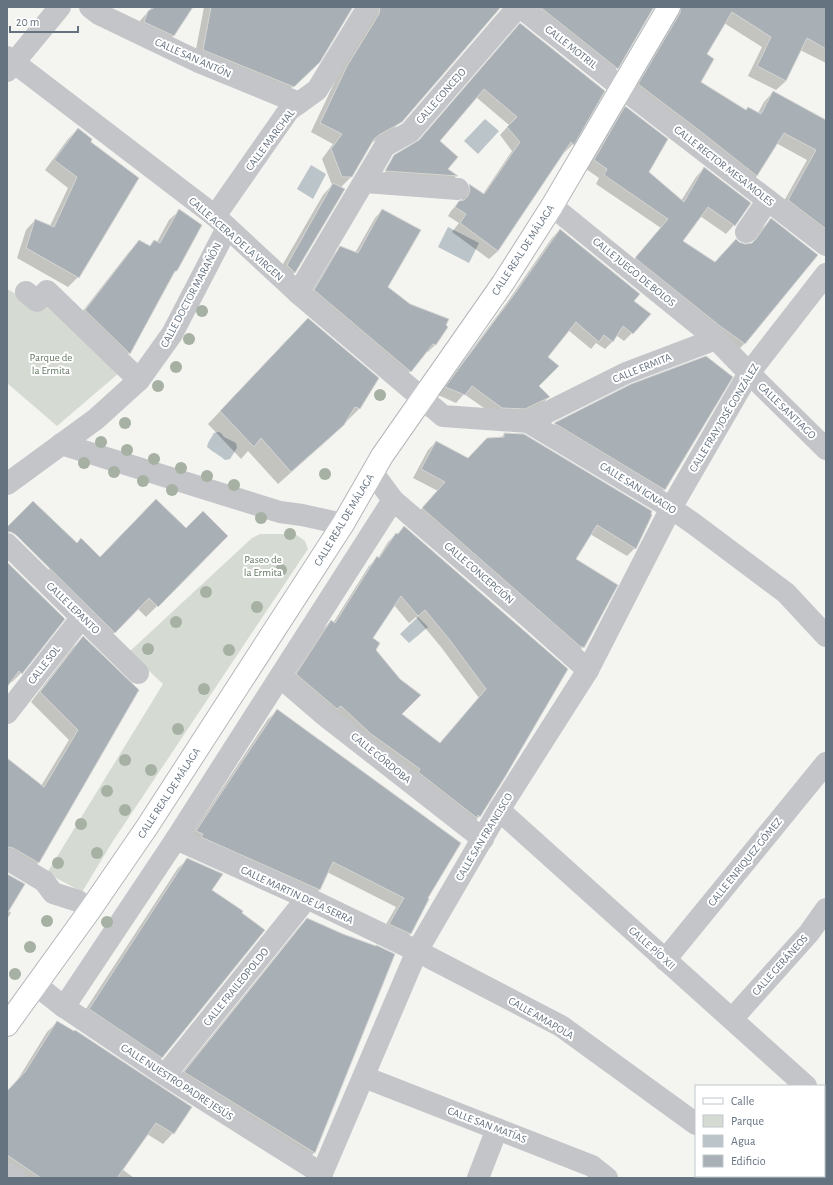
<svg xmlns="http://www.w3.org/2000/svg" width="833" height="1185" font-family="'Alegreya Sans',sans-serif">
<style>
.green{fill:#d5dbd2}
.water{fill:#bbc4c9}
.shadow{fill:#0003;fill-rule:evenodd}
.building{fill:#a9b0b5;stroke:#d5d6d4;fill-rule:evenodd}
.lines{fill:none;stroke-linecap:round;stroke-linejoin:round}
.major-casing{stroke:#b3b7ba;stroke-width:24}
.minor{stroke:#c3c5c9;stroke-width:22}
.major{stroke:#fff;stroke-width:22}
.tree{fill:#a6b0a3}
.labels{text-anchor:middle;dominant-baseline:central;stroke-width:4;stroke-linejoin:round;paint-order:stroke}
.street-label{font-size:11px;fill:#657280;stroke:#fff}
.park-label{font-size:11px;fill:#667864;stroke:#fff}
</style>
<rect width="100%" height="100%" fill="#f4f4f1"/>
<g class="green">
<polygon points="7,289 29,301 48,296 119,373 57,426 7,383"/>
<polygon points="260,534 295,534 305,541 308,549 113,841 82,892 47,873 163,684 129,652 252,538"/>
</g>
<g class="water">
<polygon points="485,119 499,131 478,154 464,141"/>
<polygon points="311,165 326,174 313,199 297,189"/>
<polygon points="448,227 479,243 469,263 438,247"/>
<path d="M218,432L221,433L224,437L236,443L237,448L230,459L225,460C219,455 213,452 207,447L208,443L214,433Z"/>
<polygon points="418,617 428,627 409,643 400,634"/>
</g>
<g class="shadow">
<polygon points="152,7 192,7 173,36 164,45 139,22"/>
<polygon points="204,7 352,7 319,61 283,96 194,60"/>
<polygon points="366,7 500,7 401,121 391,132 371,143 351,177 340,188 295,272 284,283 276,276 323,195 332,185 322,159 333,144 311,132 337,77"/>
<polygon points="519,7 653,7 617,68 608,78"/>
<polygon points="667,7 826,7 826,63 800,50 786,81 776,90 748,76 762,47 724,23 705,54 699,83 746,111 758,113 764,102 773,92 826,121 826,245 779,210 807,160 776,143 757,176 747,185 629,94"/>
<polygon points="512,33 604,91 573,144 565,152 564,151 498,251 489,259 452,232 459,223 448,216 451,211 459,202 462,202 462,193 470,186 483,194 512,151 500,135 509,125 476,97 439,142 446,170 456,177 449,184 378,179 389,162 381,175 383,176 393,160 391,160 395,156 418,142"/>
<polygon points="625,108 648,172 681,201 696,177 704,168 734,225 726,234 700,216 681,241 714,263 736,240 745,245 751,244 762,228 771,220 745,343 736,352 628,267 661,228 596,184 599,178 586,169 617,116"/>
<polygon points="78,129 78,277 68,287 17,258 26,230 35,220 50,226 68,188 45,170 68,139"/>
<polygon points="180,210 176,271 172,275 129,353 119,363 75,321 129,252 140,241 149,247 154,241 157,242 169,220"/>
<polygon points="382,210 387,288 410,305 446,327 435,345 428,352 427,351 403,379 308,298 334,254 341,247 355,253 375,218"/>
<polygon points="560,230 633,302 632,333 624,341 616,335 612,342 605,349 596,343 591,349 568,330 547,357 537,386 549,397 541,405 517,417 494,415 464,394 456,403 438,395 508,301 552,238"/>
<polygon points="295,332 378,379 359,409 330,438 278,484 248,451 241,459 208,424"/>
<polygon points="631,385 664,489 655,499 546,433 555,424"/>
<polygon points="505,434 635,548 627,556 590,534 574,559 583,647 575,655 414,517 438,491 413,478 428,450 436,442 468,459 500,438"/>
<polygon points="186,529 227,536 146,617 138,609 104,643 40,581 62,552 100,558"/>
<path d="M396,534L567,669L480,816L472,824L289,683L323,629L331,621L333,623L369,566L378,558L388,542ZM394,605L409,623L416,617L441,647L479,698L439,744L401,715L374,650L372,638Z"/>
<polygon points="7,563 21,673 12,682 10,681 7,685"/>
<polygon points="83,638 137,690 38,863 28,872 7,860 7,760 41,786 69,740 31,702 73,647"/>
<polygon points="277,711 428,900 410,934 401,942 381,933 396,907 327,872 319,890 310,899 188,840 268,719"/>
<polygon points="188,859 210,890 162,1058 152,1067 80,1018 178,868"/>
<polygon points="7,875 8,910 11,913 7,919"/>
<polygon points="307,919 342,935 393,955 314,1153 306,1161 176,1080 299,927"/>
<polygon points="57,1022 173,1133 163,1144 147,1134 122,1169 134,1178 12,1178 7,1175 7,1092 15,1084 47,1032"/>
</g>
<g class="building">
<polygon points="155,7 193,7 174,36 144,22 148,11"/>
<polygon points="211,7 353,7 320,62 294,87 203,50"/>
<polygon points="380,7 501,7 402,122 379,135 374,139 352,177 342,177 331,149 342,134 320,123 347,66 379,14"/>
<polygon points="540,7 654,7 618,69"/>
<polygon points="681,7 826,7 826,49 807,38 786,81 757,66 771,37 732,12 707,54 714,59 701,82 746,110 748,107 761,114 773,91 826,120 826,229 788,200 816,150 784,133 757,176 700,131 638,84 680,13"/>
<polygon points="520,23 605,91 574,145 571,142 498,251 460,223 466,214 455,207 459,201 464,200 468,196 470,190 469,184 484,194 520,142 507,127 517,117 484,89 440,141 458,157 448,169 458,176 385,171 394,155 419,140"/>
<polygon points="625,106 668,139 649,172 684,202 704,167 751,203 735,226 708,207 683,241 715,262 736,239 739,242 745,244 752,243 756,239 771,218 818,255 745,344 720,326 635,258 668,219 604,175 607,169 594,160"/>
<polygon points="78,128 92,139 91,142 139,178 79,278 26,248 35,219 54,227 77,177 54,160"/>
<polygon points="333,183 345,189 295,273 287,265"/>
<polygon points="179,209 202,225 177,271 175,271 130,354 85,310 139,240 150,246 154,240 160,243"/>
<polygon points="382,209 421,230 388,287 410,304 449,319 446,325 448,327 436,345 433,344 411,372 314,290 340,246 358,253"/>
<polygon points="560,229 640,294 634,301 651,314 633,334 623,326 613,342 604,335 599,342 576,322 548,357 559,366 539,386 550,397 525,409 502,408 472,386 465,395 445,387 516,292"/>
<polygon points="308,318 379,378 360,409 355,407 344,425 291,472 261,438 254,447 220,411"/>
<polygon points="706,356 733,377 665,490 554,423 631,384"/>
<polygon points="504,433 524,434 652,511 651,514 652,515 636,549 597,525 576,559 618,585 584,648 582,646 582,648 422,508 445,482 421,469 436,441 468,458 487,438 504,437"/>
<polygon points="156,499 186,528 203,511 228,536 158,607 149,598 115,633 16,535 11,532 7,532 7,527 33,501 77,543 81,538 100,557"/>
<path d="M404,526L568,669L505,777L480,817L478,815L477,818L418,772L420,769L371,734L341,706L337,709L296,674L331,620L335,623L377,556L379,558L396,533L398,534ZM401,596L418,616L425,610L449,639L486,689L440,743L402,714L421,695L400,679L376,650L380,643L373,638Z"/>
<polygon points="7,562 65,619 22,674 19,671 7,687"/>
<polygon points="83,636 139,690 39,863 13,848 7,847 7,758 44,787 78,730 40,692"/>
<polygon points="277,709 461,843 428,898 429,899 411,934 389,924 404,898 333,862 320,890 201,837 203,834 196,831"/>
<polygon points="187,858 223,874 212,890 243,911 242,913 265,930 162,1058 89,1009"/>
<polygon points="7,874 25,884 7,914"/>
<polygon points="307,918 343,934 376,946 376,945 395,954 315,1153 184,1072"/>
<polygon points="57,1021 74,1031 75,1030 192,1107 174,1134 156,1123 117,1178 41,1178 7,1155 7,1091 25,1072"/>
</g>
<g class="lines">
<g class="major-casing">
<polyline id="major" points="7,1025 90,910 147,827 343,524 382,456 503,283 552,206 669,7"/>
</g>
<g class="minor">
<polyline points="90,7 99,14 199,62 299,103"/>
<polyline points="520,7 622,88 826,245"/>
<polyline points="7,57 215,216 298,293 443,416 528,422 671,508 694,524 786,593 826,636"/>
<polyline points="7,71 60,7"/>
<polyline points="365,182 458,189"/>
<polyline points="552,206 716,339"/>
<polyline points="215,216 289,110 317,90 368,7"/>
<polyline points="746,232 768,200"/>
<polyline points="26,292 37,301 47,291 139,380"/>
<polyline points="298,293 385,146 410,132 518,7"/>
<polyline points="528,422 626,373 716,339 749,373 826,449"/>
<polyline points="61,444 280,512 302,515 343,524"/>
<polyline points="373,473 393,500 525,614 588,670"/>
<polyline points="7,484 96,419 139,380 172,334 227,228"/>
<polyline points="7,544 138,673"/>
<polyline points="280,677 323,714 483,839"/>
<polyline points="7,713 82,617"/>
<polyline points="499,810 806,1086"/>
<polyline points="176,839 307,898 417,951 561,1026 696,1124"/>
<polyline points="7,859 44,881 53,893 78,901 90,910"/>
<polyline points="665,960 826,763"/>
<polyline points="36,985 64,1007 165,1075 322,1174"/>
<polyline points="64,1007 176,839 393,500"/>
<polyline points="732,1019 809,933 826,909"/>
<polyline points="165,1075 307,898"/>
<polyline points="364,1077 592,1166 607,1178"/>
<polyline points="824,1102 826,1104"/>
<polyline points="7,1173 15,1178"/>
<polyline points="768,1176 771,1178"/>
<polyline points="320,1178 417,951 499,810 588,670 671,508 749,373 826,274"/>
<polyline points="478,1178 497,1129"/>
<polyline points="744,1178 746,1176"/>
</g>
<use href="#major" class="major"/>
</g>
<g class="tree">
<circle cx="202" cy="311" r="6"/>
<circle cx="189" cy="339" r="6"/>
<circle cx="176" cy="367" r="6"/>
<circle cx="158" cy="386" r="6"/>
<circle cx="380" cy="395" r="6"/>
<circle cx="125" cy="423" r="6"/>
<circle cx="101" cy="442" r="6"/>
<circle cx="127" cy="450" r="6"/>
<circle cx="154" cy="459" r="6"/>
<circle cx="84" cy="463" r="6"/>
<circle cx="181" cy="468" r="6"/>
<circle cx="114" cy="472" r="6"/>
<circle cx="325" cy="474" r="6"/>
<circle cx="207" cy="476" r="6"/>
<circle cx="143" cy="481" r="6"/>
<circle cx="234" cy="485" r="6"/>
<circle cx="172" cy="490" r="6"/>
<circle cx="261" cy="518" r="6"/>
<circle cx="290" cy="534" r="6"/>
<circle cx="281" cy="570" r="6"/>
<circle cx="206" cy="592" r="6"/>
<circle cx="257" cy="607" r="6"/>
<circle cx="176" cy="622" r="6"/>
<circle cx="148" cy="649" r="6"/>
<circle cx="229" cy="650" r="6"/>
<circle cx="204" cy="689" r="6"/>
<circle cx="178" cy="729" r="6"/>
<circle cx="125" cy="760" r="6"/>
<circle cx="151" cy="770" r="6"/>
<circle cx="107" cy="791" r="6"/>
<circle cx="125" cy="810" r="6"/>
<circle cx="81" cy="824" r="6"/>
<circle cx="97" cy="853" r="6"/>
<circle cx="58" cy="863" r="6"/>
<circle cx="47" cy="921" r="6"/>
<circle cx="107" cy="922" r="6"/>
<circle cx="30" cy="947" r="6"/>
<circle cx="15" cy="974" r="6"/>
</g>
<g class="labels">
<g class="street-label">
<text transform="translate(571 47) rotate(38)">CALLE MOTRIL</text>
<text transform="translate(193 58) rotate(24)">CALLE SAN ANTÓN</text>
<text transform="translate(441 96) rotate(-49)">CALLE CONCEJO</text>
<text transform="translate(270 140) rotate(-53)">CALLE MARCHAL</text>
<text transform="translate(724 166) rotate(38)">CALLE RECTOR MESA MOLES</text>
<text transform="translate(236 239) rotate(41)">CALLE ACERA DE LA VIRGEN</text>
<text transform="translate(523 250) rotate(-57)">CALLE REAL DE MÁLAGA</text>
<text transform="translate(634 272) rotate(39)">CALLE JUEGO DE BOLOS</text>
<text transform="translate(191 295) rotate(-62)">CALLE DOCTOR MARAÑÓN</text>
<text transform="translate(642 368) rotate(-22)">CALLE ERMITA</text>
<text transform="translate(787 411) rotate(44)">CALLE SANTIAGO</text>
<text transform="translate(724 418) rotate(-59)">CALLE FRAY JOSÉ GONZÁLEZ</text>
<text transform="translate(638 488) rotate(32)">CALLE SAN IGNACIO</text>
<text transform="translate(344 520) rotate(-59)">CALLE REAL DE MÁLAGA</text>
<text transform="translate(479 573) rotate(41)">CALLE CONCEPCIÓN</text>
<text transform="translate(73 608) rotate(44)">CALLE LEPANTO</text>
<text transform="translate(44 665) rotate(-52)">CALLE SOL</text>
<text transform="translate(381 758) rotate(39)">CALLE CÓRDOBA</text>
<text transform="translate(169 793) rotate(-57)">CALLE REAL DE MÁLAGA</text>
<text transform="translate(484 837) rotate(-59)">CALLE SAN FRANCISCO</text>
<text transform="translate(745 862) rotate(-51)">CALLE ENRIQUEZ GÓMEZ</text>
<text transform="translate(297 895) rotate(25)">CALLE MARTIN DE LA SERRA</text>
<text transform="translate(652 948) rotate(42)">CALLE PÍO XII</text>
<text transform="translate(780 965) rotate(-48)">CALLE GERÁNEOS</text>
<text transform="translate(236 987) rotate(-51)">CALLE FRAILEOPOLDO</text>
<text transform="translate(541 1018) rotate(30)">CALLE AMAPOLA</text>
<text transform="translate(177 1082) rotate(33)">CALLE NUESTRO PADRE JESÚS</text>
<text transform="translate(487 1125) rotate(21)">CALLE SAN MATÍAS</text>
</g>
<g class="park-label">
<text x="51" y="357">Parque de<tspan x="51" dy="13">la Ermita</tspan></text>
<text x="263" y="559">Paseo de<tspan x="263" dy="13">la Ermita</tspan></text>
</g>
</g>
<rect width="833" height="1185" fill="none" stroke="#657280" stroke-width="16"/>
<rect x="695" y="1085" width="130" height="92" fill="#ffffff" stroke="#c1c7cc"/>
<rect x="703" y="1098" width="20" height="6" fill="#ffffff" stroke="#c1c7cc"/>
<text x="731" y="1105" font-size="12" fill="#657280">Calle</text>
<rect x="703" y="1115" width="20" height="12" fill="#d5dbd2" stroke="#c1c7cc"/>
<text x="731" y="1125" font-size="12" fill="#657280">Parque</text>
<rect x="703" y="1135" width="20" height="12" fill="#bbc4c9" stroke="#c1c7cc"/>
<text x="731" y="1145" font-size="12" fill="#657280">Agua</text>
<rect x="703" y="1155" width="20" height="12" fill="#a9b0b5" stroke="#c1c7cc"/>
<text x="731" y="1165" font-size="12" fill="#657280">Edificio</text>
<path d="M10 26v6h68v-6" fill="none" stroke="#657280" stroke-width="2"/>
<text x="16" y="26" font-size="12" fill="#657280" stroke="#ffffff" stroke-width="3" paint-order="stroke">20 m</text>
</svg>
